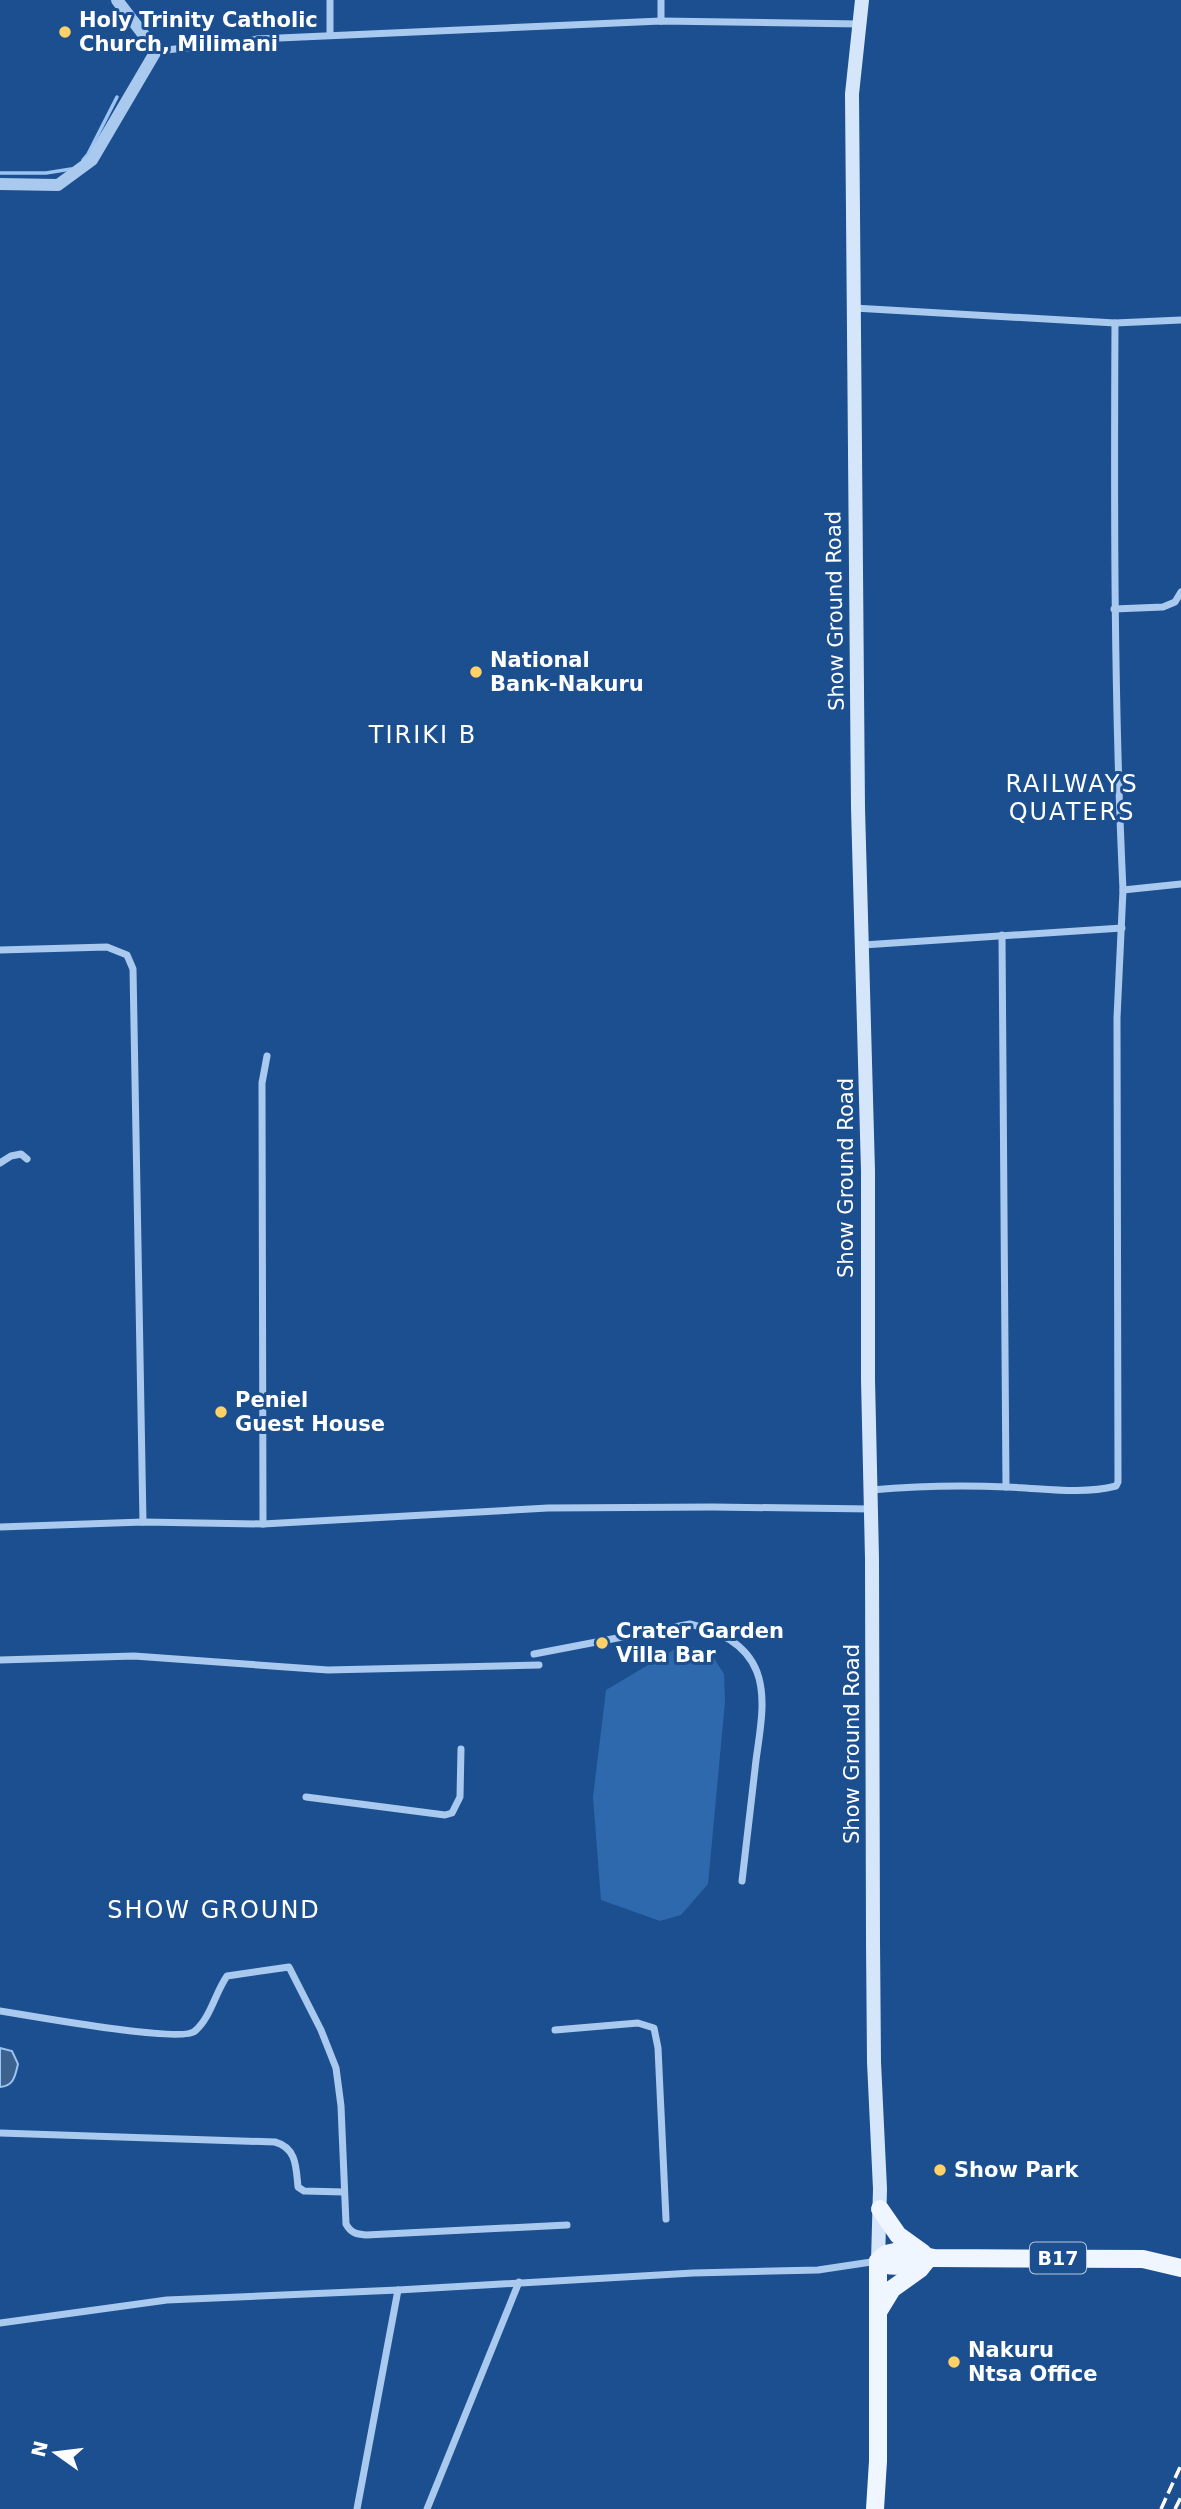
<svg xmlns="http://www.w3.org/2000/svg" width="1181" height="2509" font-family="'DejaVu Sans',sans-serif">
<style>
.green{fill:#2e69ad}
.water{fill:#3c6290;stroke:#9cc4f0;stroke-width:2}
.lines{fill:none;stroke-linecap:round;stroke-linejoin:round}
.stream{stroke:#9cc4f0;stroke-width:3.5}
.minor{stroke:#a9c9ee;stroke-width:7}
.tertiary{stroke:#a9c9ee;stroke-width:12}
.secondary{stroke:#d6e6fa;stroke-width:14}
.primary{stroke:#f0f6ff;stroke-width:18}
.rail{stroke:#fff;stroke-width:3.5;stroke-dasharray:12 5;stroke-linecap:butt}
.poi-dot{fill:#ffd166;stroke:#1b4f8f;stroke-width:2.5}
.labels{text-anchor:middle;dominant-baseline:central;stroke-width:6;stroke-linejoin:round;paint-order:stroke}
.shield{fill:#1b4f8f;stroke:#bbcadd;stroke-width:2}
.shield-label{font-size:19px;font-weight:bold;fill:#fff}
.poi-label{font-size:21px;font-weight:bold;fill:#fff;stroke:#1b4f8f;text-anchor:start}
.street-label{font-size:21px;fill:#fff;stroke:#1b4f8f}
.quarter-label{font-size:24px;letter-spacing:2px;fill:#fff;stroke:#1b4f8f}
</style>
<rect width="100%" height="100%" fill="#1b4f8f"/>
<polygon class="green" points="680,1646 708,1649 724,1674 725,1702 708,1884 681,1915 660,1921 601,1900 593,1797 606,1690"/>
<path class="water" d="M0,2048L12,2051L18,2064C15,2076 14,2086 0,2087Z"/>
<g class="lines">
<g class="stream">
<polyline points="83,160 88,154 117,97"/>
<polyline points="0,173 46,173 71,169"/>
</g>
<g class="minor">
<polyline points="330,0 330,34"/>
<polyline points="661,21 661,0"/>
<polyline points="156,51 243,42 257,39 661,21 860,24"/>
<polyline points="854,308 1115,323 1181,320"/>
<path d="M1115,323C1114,512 1114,701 1123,890"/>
<polyline points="1114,609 1163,607 1175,602 1181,592"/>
<polyline points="1002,935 1006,1487"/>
<polyline points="863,945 1122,928"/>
<polyline points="0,950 107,947 127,955 133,969 143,1522"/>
<polyline points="0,1163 11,1156 21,1154 27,1159"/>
<path d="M871,1490C916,1486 962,1485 1007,1487C1043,1488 1080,1495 1116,1486L1118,1482L1117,1018L1123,890L1181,884"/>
<polyline points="263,1524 262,1083 267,1056"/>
<polyline points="0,1527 143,1522 263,1524 548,1508 713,1507 871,1509"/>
<path d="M534,1654L690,1624C718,1631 746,1643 757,1672C768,1701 758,1739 755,1769C751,1806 746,1844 742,1881"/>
<polyline points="0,1660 134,1656 328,1670 539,1665"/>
<polyline points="306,1797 445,1815 452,1813 460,1797 461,1749"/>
<path d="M0,2011C27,2015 182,2044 195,2031C211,2017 215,1993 227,1976L289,1967L321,2030L336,2068L341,2106L346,2224C351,2233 356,2234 366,2235L567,2225"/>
<polyline points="555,2030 638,2023 654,2028 658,2048 666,2219"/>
<path d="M0,2133L275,2142C297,2148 296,2168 298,2187L304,2191L344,2192"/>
<polyline points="0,2323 167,2300 398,2290 693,2273 818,2270 878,2261"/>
<polyline points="357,2509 398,2290"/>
<polyline points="427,2509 519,2282"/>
</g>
<polyline class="tertiary" points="0,184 58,185 92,160 156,51 117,0"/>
<polyline class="secondary" points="862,0 852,94 858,808 868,1171 868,1379 872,1558 873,1941 874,2062 880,2189 878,2261"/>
<g class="primary">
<polyline points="880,2209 898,2235 923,2253"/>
<path d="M878,2261C894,2271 910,2263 927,2260"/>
<polyline points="878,2312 892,2289 920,2269 928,2259"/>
<polyline points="875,2509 878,2461 878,2261 886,2254 899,2251 934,2258 1143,2259 1181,2268"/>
</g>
<g class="rail">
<polyline points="1161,2509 1181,2465"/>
<polyline points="1175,2509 1181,2497"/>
</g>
</g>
<g class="poi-dot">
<circle cx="65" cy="32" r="7"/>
<circle cx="476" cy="672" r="7"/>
<circle cx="221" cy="1412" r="7"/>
<circle cx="602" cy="1643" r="7"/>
<circle cx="940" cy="2170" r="7"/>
<circle cx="954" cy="2362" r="7"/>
</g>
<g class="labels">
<rect class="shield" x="1030" y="2242.5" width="56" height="31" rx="5"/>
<g class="shield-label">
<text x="1058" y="2258">B17</text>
</g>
<g class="poi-label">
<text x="79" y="20">Holy Trinity Catholic<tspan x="79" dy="24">Church, Milimani</tspan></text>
<text x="490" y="660">National<tspan x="490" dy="24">Bank-Nakuru</tspan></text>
<text x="235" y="1400">Peniel<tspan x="235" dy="24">Guest House</tspan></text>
<text x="616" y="1631">Crater Garden<tspan x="616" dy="24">Villa Bar</tspan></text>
<text x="954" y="2170">Show Park</text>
<text x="968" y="2350">Nakuru<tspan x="968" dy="24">Ntsa Office</tspan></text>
</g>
<g class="street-label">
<text transform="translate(835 611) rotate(-91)">Show Ground Road</text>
<text transform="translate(846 1178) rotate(-90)">Show Ground Road</text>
<text transform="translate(852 1744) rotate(-90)">Show Ground Road</text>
</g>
<g class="quarter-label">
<text x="423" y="735">TIRIKI B</text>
<text x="1072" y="784">RAILWAYS<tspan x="1072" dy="28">QUATERS</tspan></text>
<text x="214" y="1910">SHOW GROUND</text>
</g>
</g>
<g transform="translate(56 2453) rotate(284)" stroke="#1b4f8f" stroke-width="5" paint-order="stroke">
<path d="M0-5L12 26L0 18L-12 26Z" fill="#ffffff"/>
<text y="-10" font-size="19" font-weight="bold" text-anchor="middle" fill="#ffffff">N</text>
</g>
</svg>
